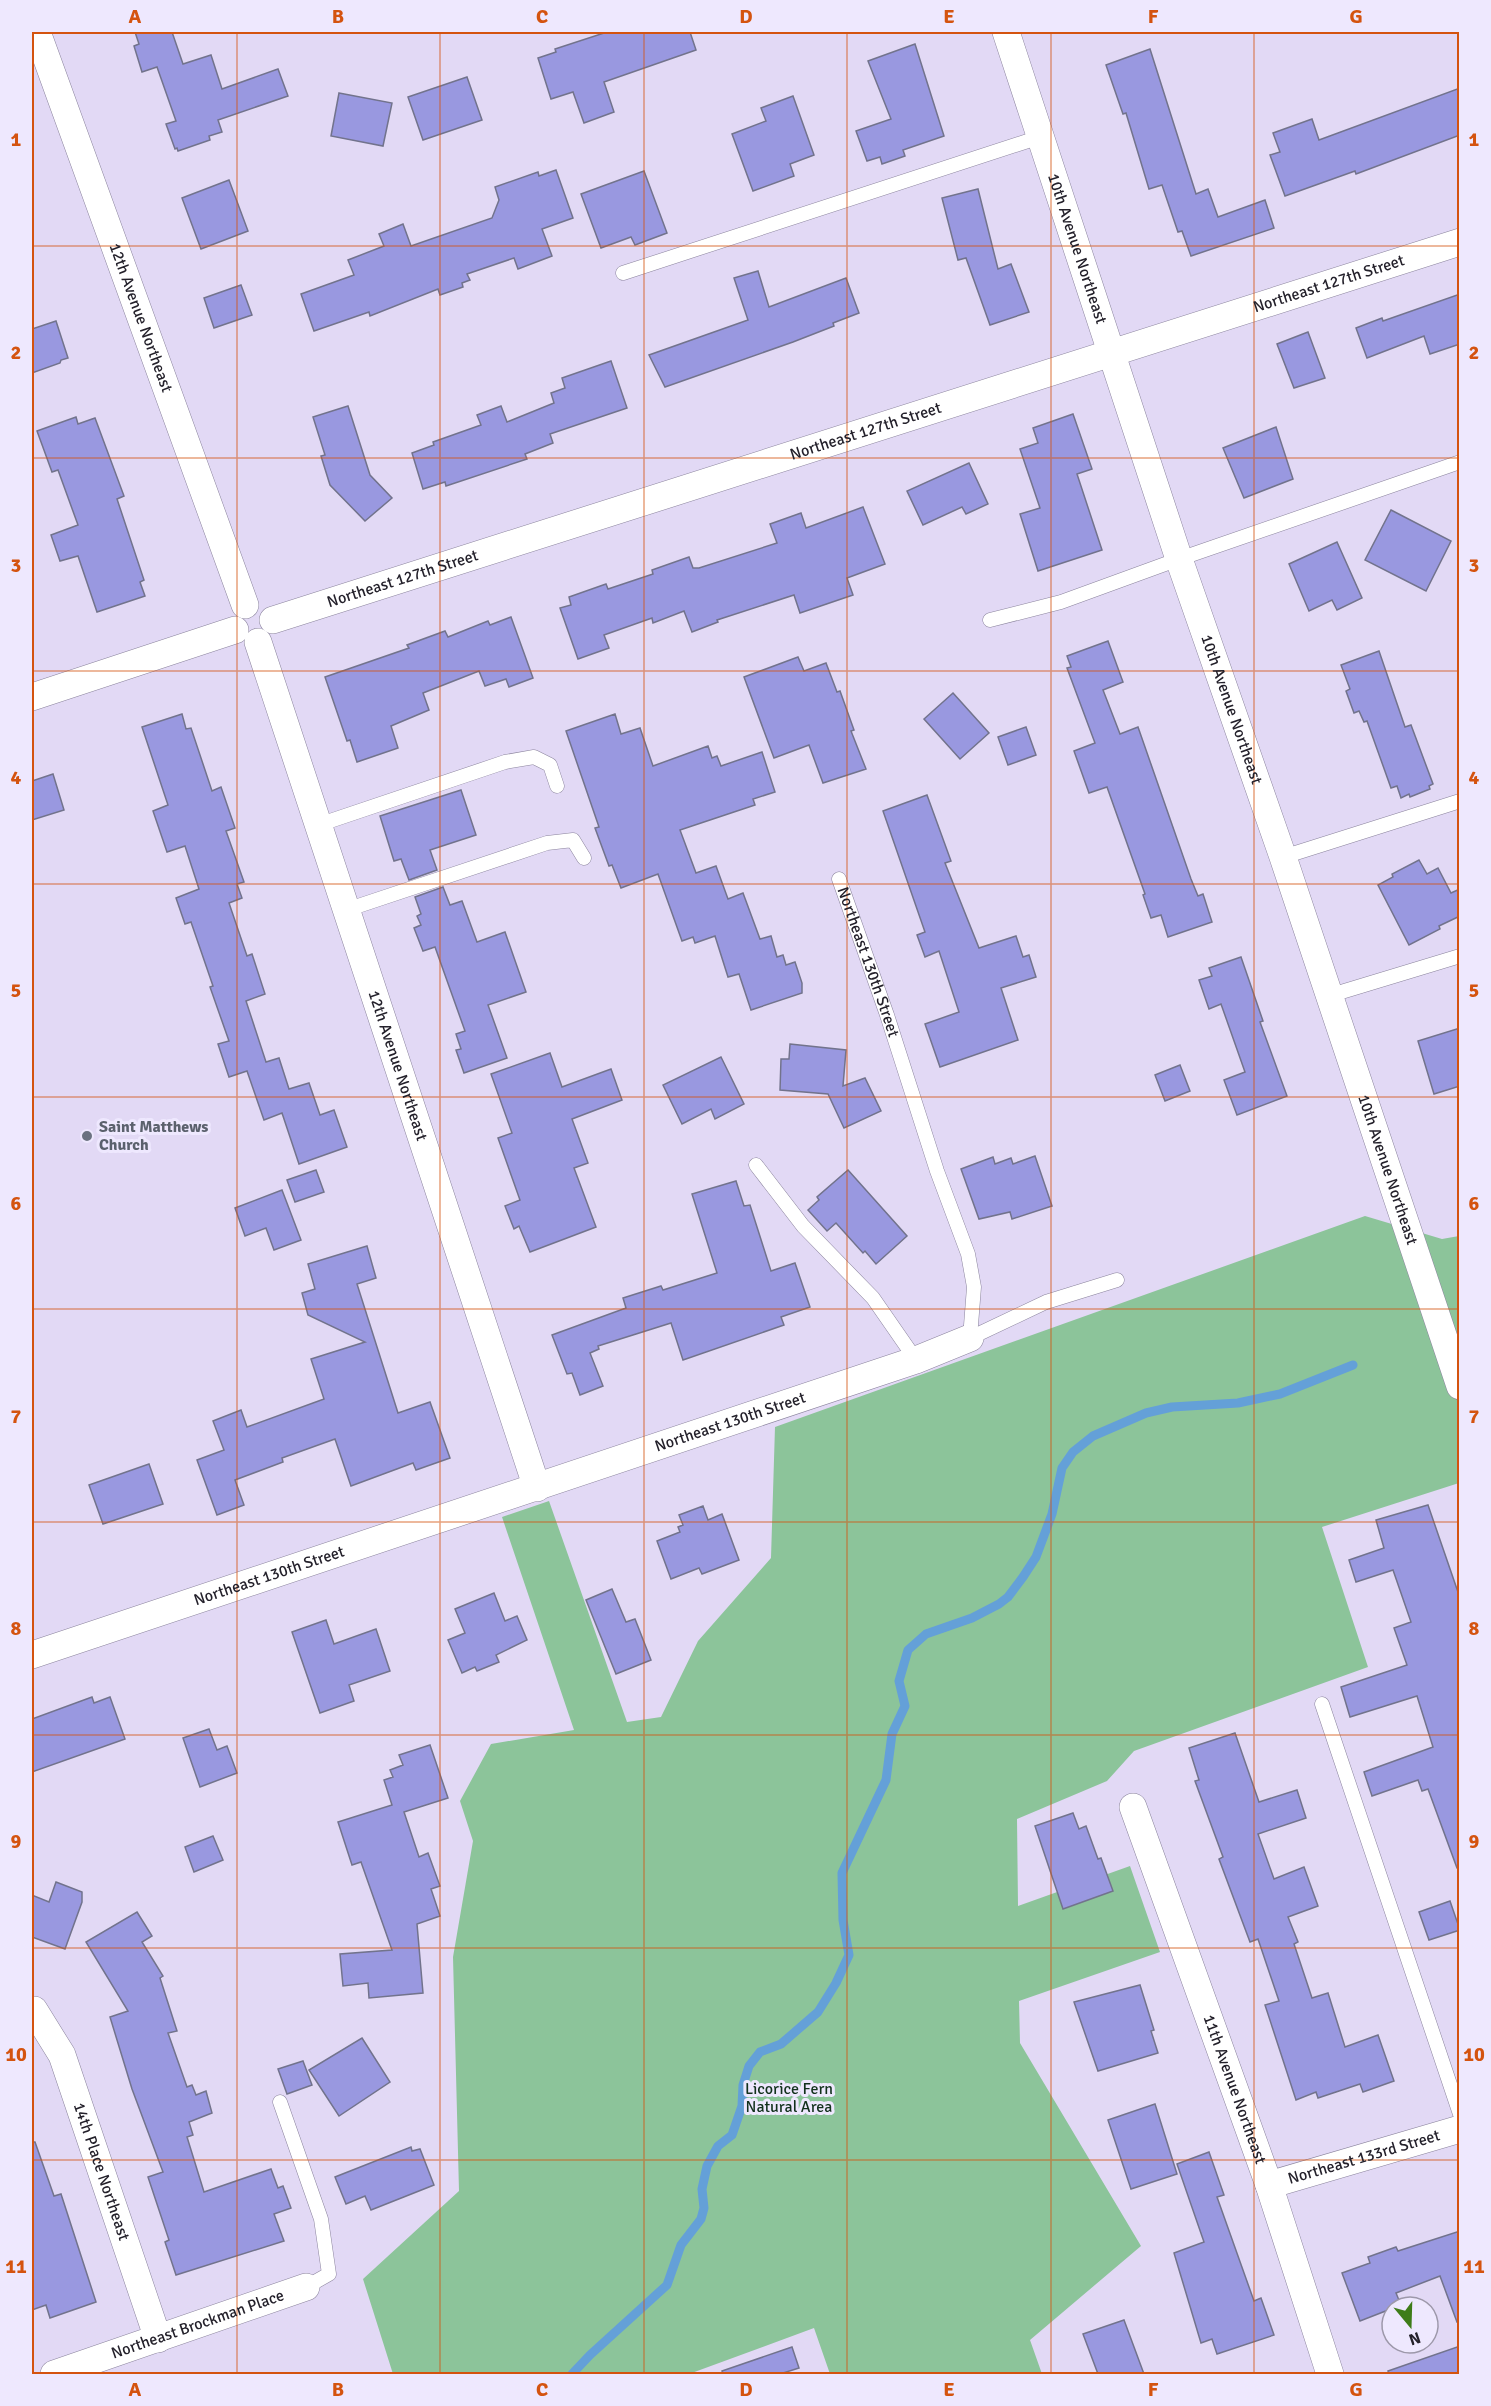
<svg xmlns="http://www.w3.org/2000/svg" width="1491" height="2406" font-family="Signika,sans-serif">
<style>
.green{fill:#8cc49a}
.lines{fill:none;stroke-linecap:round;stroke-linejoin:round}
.stream{stroke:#64a0d8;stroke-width:9}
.building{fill:#9998e0;stroke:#72738c;stroke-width:1.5}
.service-casing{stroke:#8b849d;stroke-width:15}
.minor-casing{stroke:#8b849d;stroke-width:28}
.service{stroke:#fff;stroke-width:14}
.minor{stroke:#fff;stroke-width:27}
.grid{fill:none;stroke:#d4530f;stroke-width:1.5;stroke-opacity:0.55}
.worship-dot{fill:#6b7280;stroke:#eee8fe;stroke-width:2}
.labels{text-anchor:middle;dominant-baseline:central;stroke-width:6;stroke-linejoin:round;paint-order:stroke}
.street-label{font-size:16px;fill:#24212b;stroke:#eee8fe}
.worship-label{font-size:16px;font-weight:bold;fill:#5b616d;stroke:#eee8fe;text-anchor:start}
.park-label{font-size:16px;fill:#12311c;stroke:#eee8fe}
.neatline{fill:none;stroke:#d4530f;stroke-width:2}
.grid-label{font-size:20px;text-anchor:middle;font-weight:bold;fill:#d4530f}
</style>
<rect width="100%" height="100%" fill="#e2d9f5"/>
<polygon class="green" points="1365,1216 1442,1239 1459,1236 1459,1483 1322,1527 1368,1667 1134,1751 1107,1781 1017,1819 1018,1906 1130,1866 1160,1952 1019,2001 1020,2043 1141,2246 1030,2340 1042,2374 830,2374 814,2328 689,2374 393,2374 363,2279 459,2191 453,1957 473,1841 460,1801 491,1744 574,1730 502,1517 549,1501 627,1722 661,1717 698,1641 771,1558 775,1427"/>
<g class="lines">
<polyline class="stream" points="572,2374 590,2355 667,2285 681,2245 701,2219 704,2208 702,2189 707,2166 718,2146 732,2135 742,2106 743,2085 749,2066 760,2052 781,2044 818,2012 836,1983 849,1955 843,1920 842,1873 886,1780 892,1734 905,1706 899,1681 908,1650 926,1634 972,1618 999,1604 1008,1597 1023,1577 1036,1557 1052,1514 1062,1468 1073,1452 1093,1436 1146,1413 1172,1407 1238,1403 1280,1394 1353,1365"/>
</g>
<g class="building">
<polygon points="135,32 172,32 183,64 211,55 222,89 278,69 288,96 218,120 222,132 209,136 210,140 178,151 177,148 175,149 166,124 176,121 157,67 142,72 134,46 139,44"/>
<polygon points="607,32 690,32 696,50 604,82 614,112 584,123 573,92 551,99 538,58 556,52 555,49"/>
<polygon points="915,44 944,136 903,150 905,156 882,164 880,157 867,161 856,131 891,119 868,61"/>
<polygon points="1150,49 1196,194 1208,189 1218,217 1265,200 1274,228 1191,256 1182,231 1178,232 1162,185 1149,189 1126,113 1123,114 1106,65"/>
<polygon points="467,77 482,120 423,140 408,97"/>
<polygon points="1460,88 1460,135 1356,174 1355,171 1285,196 1270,155 1280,152 1273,133 1312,119 1319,140"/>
<polygon points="339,93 392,103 383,146 331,136"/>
<polygon points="793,96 814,155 790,164 794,176 753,191 732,134 766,121 761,108"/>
<polygon points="556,170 573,218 542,229 552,256 518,269 514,258 467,274 470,280 462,283 463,287 440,295 438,289 370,316 369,312 314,331 301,294 354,275 348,260 384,246 379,234 403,224 411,246 492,218 499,200 495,187 538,172 539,176"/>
<polygon points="644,171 667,233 635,245 631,237 601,248 581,194"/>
<polygon points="229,180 248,231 201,249 182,198"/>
<polygon points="978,189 998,269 1011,264 1029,312 990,325 966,258 958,260 942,198"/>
<polygon points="758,271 769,307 846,278 859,313 833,323 834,326 793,342 665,387 649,355 748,320 734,278"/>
<polygon points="241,285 252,315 214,328 204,298"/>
<polygon points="1460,294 1460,344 1430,354 1424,336 1367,358 1356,328 1382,318 1383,321"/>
<polygon points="56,321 68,358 61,360 60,363 32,373 32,329"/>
<polygon points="1308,332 1325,378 1294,388 1277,344"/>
<polygon points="611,361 627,408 550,434 553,443 525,454 527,459 446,486 445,482 423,489 412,453 434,445 433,442 481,425 477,415 501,406 507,422 554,403 551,393 565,388 562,378"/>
<polygon points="348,406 370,475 392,498 365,521 330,485 321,456 325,455 313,417"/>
<polygon points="1073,414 1092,469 1077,474 1102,550 1038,571 1020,514 1040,508 1020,449 1038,443 1033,428"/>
<polygon points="76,417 78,424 95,418 124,496 117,499 144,580 140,582 145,596 97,612 78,556 60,561 51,535 78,525 58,470 52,472 37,431"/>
<polygon points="1276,427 1293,479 1244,498 1223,448"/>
<polygon points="969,463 988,504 966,514 962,507 923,525 907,491"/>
<polygon points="863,507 885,564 847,578 853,595 800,613 794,595 717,620 718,622 692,632 684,611 653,623 652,618 604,635 609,648 578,659 560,608 571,605 569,597 606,584 608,589 653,574 652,570 689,557 693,568 699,568 777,543 770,524 801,513 806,528"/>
<polygon points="1391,510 1451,541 1426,591 1365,560"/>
<polygon points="1337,542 1362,598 1337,610 1332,600 1309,611 1289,564"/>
<polygon points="511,617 533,678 509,687 506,679 485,686 479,671 423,693 429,710 391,726 398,748 357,762 350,740 347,741 325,677 409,648 407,645 445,631 448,637 488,621 490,625"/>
<polygon points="1108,641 1123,682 1103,690 1120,734 1138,727 1191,879 1198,896 1203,894 1212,922 1168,937 1161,915 1151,918 1143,895 1145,894 1107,787 1089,793 1074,751 1095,743 1067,668 1071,667 1067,656"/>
<polygon points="1379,651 1405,727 1411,725 1433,784 1429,786 1430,789 1410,797 1409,794 1401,798 1397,786 1391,788 1367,721 1364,722 1359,711 1354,713 1346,691 1350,689 1341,665"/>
<polygon points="798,657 804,671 826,663 837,692 840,691 854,730 851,731 866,769 823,783 809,745 774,758 744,677"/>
<polygon points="953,693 989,733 960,759 924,719"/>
<polygon points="182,714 186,729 191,728 212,791 221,787 235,828 226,831 244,882 237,884 242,898 229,903 247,956 252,954 265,994 246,1001 266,1062 279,1058 289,1089 309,1083 320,1115 334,1110 347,1147 299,1164 282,1113 264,1120 247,1071 229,1077 218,1044 229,1041 210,987 213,986 191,922 185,924 176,898 199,889 185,846 167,852 153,811 168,805 142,727"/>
<polygon points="615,714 621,734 640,728 653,766 708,746 712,758 717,756 721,766 762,752 775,792 753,799 755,805 680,830 696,873 716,866 728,899 743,893 760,939 771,936 777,957 783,955 786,965 795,962 802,983 802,993 751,1010 739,974 728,977 715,936 695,943 693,937 682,941 658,874 621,888 612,865 609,866 595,828 599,827 566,731"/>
<polygon points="1026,727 1036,755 1008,765 998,737"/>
<polygon points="53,774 64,810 32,820 32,781"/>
<polygon points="461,790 476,835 430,850 437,870 409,880 401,859 394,861 380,816"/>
<polygon points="927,795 951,861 945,863 979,948 1016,936 1023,957 1029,955 1036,977 1001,988 1018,1040 940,1067 925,1024 959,1012 939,951 925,957 917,935 925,932 883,811"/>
<polygon points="1419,860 1427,874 1438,868 1451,893 1460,889 1460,916 1439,926 1440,929 1409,945 1378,885 1393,877 1392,874"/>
<polygon points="443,887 450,905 462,901 477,942 505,932 526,992 488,1005 507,1058 464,1073 456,1050 461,1049 456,1034 465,1031 435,947 423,951 414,928 421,925 417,916 421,914 415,897"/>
<polygon points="1241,957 1263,1021 1260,1022 1287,1096 1237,1115 1224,1080 1245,1072 1221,1004 1209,1009 1199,980 1212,976 1209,968"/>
<polygon points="1460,1028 1460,1086 1434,1094 1418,1041"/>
<polygon points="790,1044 846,1050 843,1086 865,1078 881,1111 844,1128 828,1094 780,1090 781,1059 789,1059"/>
<polygon points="550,1053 562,1087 611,1069 622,1100 572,1119 588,1163 574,1168 596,1227 530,1252 519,1226 514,1229 505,1206 520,1200 498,1138 512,1133 491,1074"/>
<polygon points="721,1057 744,1104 715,1119 711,1109 682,1124 663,1085"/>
<polygon points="1180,1065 1190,1091 1165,1101 1155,1075"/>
<polygon points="1035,1156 1052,1206 1012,1219 1010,1212 979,1219 961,1169 993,1157 995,1164 1011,1158 1013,1164"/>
<polygon points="316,1170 324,1192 295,1202 287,1180"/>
<polygon points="848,1170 907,1236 876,1264 865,1251 863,1253 836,1223 827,1231 808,1210 819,1200 817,1197"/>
<polygon points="736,1181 744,1206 750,1205 771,1271 795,1263 810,1307 781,1317 784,1325 683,1360 671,1323 598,1346 599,1349 590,1353 603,1386 580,1395 572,1373 567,1374 552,1335 626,1308 623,1298 661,1286 663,1290 717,1273 692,1194"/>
<polygon points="282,1190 301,1240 274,1250 266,1228 245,1236 235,1208"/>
<polygon points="367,1246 376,1278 357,1284 398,1413 430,1402 450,1458 416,1470 413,1463 351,1486 335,1439 282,1458 283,1462 235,1480 244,1505 217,1515 197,1460 224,1450 213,1421 241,1410 247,1427 324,1399 311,1359 365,1342 308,1315 302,1293 315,1289 308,1264"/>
<polygon points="149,1464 163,1504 103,1524 89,1485"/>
<polygon points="1428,1505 1460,1598 1460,1868 1457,1868 1428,1789 1422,1791 1418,1780 1372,1796 1364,1772 1433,1747 1417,1696 1350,1717 1341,1687 1407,1665 1394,1628 1411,1622 1393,1570 1356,1582 1349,1560 1384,1548 1376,1520"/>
<polygon points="703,1506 708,1520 722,1514 739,1560 702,1574 699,1568 671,1579 657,1541 680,1532 678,1527 683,1525 679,1515"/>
<polygon points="612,1589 626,1622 635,1619 651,1660 616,1674 586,1600"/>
<polygon points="494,1593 505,1621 517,1616 527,1640 496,1655 499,1662 477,1671 475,1667 462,1673 448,1640 465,1633 455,1609"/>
<polygon points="326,1620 334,1644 376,1629 390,1671 349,1685 354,1701 320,1713 292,1632"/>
<polygon points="92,1697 94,1703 110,1697 125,1739 32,1772 32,1719"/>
<polygon points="209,1729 217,1750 227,1746 237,1773 200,1787 183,1738"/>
<polygon points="1235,1733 1259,1802 1297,1790 1306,1818 1258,1834 1274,1879 1304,1867 1318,1906 1288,1917 1298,1942 1294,1944 1312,1998 1328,1993 1345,2047 1378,2035 1394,2081 1363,2092 1360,2084 1318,2098 1316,2092 1296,2100 1265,2005 1279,2001 1258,1939 1250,1942 1219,1859 1223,1857 1195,1781 1199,1780 1189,1748"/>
<polygon points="430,1745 448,1798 404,1812 419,1857 428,1853 440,1886 431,1889 440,1916 417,1924 423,1993 369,1998 368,1983 343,1986 340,1954 392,1950 361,1862 352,1865 338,1822 392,1805 384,1780 393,1777 390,1770 403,1765 399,1755"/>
<polygon points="1073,1813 1079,1829 1086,1826 1098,1859 1101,1858 1113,1891 1063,1909 1035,1826"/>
<polygon points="213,1836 223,1860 194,1872 185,1847"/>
<polygon points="56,1882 82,1892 82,1902 65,1949 32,1937 32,1895 49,1902"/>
<polygon points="1450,1901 1460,1930 1429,1940 1419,1912"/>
<polygon points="137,1912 152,1936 142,1942 163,1976 160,1978 177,2031 168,2033 187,2087 192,2085 196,2095 206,2091 212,2113 189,2122 193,2135 187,2137 204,2192 271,2169 278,2188 283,2186 291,2208 274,2214 284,2241 176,2275 165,2242 169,2240 148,2177 163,2172 132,2089 110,2017 128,2011 86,1942"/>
<polygon points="1140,1985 1154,2030 1151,2031 1158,2053 1098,2071 1074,2002"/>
<polygon points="362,2038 390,2082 339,2116 309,2070"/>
<polygon points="303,2061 312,2085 287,2094 278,2069"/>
<polygon points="1155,2104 1177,2174 1131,2189 1108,2120"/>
<polygon points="32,2142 35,2142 54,2196 61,2194 96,2302 50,2318 46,2305 32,2310"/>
<polygon points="411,2147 412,2151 420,2149 434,2185 371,2210 365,2196 346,2204 335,2177"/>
<polygon points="1209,2152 1224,2195 1217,2197 1254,2301 1261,2298 1274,2335 1217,2354 1212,2339 1201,2343 1174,2253 1204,2242 1177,2164"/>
<polygon points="1460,2231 1460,2321 1457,2322 1440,2276 1396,2293 1401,2305 1360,2321 1342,2273 1370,2263 1368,2257 1396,2247 1398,2251"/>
<polygon points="1124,2320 1144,2374 1098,2374 1083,2334"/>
<polygon points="1460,2346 1460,2374 1389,2374 1388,2371"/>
<polygon points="792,2347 799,2368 780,2374 723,2374 722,2371"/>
</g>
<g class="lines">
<g class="service-casing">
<g id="service">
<polyline points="623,273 1040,137"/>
<polyline points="990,620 1061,602 1179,559 1460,462"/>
<polyline points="318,825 505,762 534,757 550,765 557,786"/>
<polyline points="1283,857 1460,801"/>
<path id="s1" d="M839,879L887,1015L937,1171L968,1254L974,1287L970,1338"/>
<polyline points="346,910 547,843 573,840 584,858"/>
<polyline points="1328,996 1460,956"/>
<polyline points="756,1165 803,1226 873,1298 916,1360"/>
<polyline points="970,1338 1046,1302 1117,1280"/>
<polyline points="1322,1704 1460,2114"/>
<polyline points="280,2102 321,2219 329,2274 306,2287"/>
</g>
</g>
<g class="minor-casing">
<g id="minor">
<path id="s2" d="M37,32L245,605"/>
<path id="s3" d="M1006,32L1179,559L1283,857L1460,1386"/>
<path id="s4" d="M273,620L1460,242"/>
<path id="s5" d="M258,642L537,1488"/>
<polyline points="32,697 235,630"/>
<path id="s6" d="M32,1655L916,1360L970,1338"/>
<path id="s7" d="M1133,1807L1269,2185L1330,2374"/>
<path id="s8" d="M34,2010L62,2055L158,2339"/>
<path id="s9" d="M1269,2185L1460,2129"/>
<path id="s10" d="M54,2374L306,2287"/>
</g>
</g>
<use href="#service" class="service"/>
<use href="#minor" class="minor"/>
</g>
<path class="grid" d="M237,32V2374M440,32V2374M644,32V2374M847,32V2374M1051,32V2374M1254,32V2374M32,246H1460M32,458H1460M32,671H1460M32,884H1460M32,1097H1460M32,1309H1460M32,1522H1460M32,1735H1460M32,1948H1460M32,2160H1460"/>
<circle class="worship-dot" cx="87" cy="1136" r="6"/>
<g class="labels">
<g class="street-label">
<text stroke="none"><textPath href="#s3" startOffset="228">10th Avenue Northeast</textPath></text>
<text stroke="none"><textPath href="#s4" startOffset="1108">Northeast 127th Street</textPath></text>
<text stroke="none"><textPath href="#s2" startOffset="304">12th Avenue Northeast</textPath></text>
<text stroke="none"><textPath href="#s4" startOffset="622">Northeast 127th Street</textPath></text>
<text stroke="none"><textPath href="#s4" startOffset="136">Northeast 127th Street</textPath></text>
<text stroke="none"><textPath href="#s3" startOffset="714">10th Avenue Northeast</textPath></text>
<text stroke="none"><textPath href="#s1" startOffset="88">Northeast 130th Street</textPath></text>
<text stroke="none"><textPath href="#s5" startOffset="446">12th Avenue Northeast</textPath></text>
<text stroke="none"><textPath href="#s3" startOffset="1200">10th Avenue Northeast</textPath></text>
<text stroke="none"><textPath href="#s6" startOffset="736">Northeast 130th Street</textPath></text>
<text stroke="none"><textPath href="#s6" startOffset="250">Northeast 130th Street</textPath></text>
<text stroke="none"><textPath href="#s7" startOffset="300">11th Avenue Northeast</textPath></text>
<text stroke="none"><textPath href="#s9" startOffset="99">Northeast 133rd Street</textPath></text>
<text stroke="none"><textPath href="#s8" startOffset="176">14th Place Northeast</textPath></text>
<text stroke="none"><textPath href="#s10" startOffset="152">Northeast Brockman Place</textPath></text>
</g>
<g class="worship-label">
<text x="99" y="1127">Saint Matthews<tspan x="99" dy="18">Church</tspan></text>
</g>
<g class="park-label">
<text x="789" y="2089">Licorice Fern<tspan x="789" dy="18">Natural Area</tspan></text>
</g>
</g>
<rect width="1491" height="2406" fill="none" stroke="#eee8fe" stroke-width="66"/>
<g transform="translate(1410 2325) rotate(161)"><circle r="28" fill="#eee8fe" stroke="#9d98aa" stroke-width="1.5"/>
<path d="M0-4.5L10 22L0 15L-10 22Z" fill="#3e7c19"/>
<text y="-9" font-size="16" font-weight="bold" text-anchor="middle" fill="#24212b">N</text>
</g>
<rect x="33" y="33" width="1425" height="2340" class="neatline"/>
<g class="grid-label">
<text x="135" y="23">A</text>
<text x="338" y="23">B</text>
<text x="542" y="23">C</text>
<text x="746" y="23">D</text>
<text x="949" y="23">E</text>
<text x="1153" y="23">F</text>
<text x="1356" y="23">G</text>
<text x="16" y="146">1</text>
<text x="1474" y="146">1</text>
<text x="16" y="359">2</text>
<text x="1474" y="359">2</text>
<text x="16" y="572">3</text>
<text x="1474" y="572">3</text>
<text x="16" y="784">4</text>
<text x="1474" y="784">4</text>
<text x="16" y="997">5</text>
<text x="1474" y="997">5</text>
<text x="16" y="1210">6</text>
<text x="1474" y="1210">6</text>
<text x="16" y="1423">7</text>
<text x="1474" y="1423">7</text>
<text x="16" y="1635">8</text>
<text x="1474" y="1635">8</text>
<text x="16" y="1848">9</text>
<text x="1474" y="1848">9</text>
<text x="16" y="2061">10</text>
<text x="1474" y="2061">10</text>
<text x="16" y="2273">11</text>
<text x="1474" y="2273">11</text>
<text x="135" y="2396">A</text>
<text x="338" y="2396">B</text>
<text x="542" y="2396">C</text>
<text x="746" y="2396">D</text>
<text x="949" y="2396">E</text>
<text x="1153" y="2396">F</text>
<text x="1356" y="2396">G</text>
</g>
</svg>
